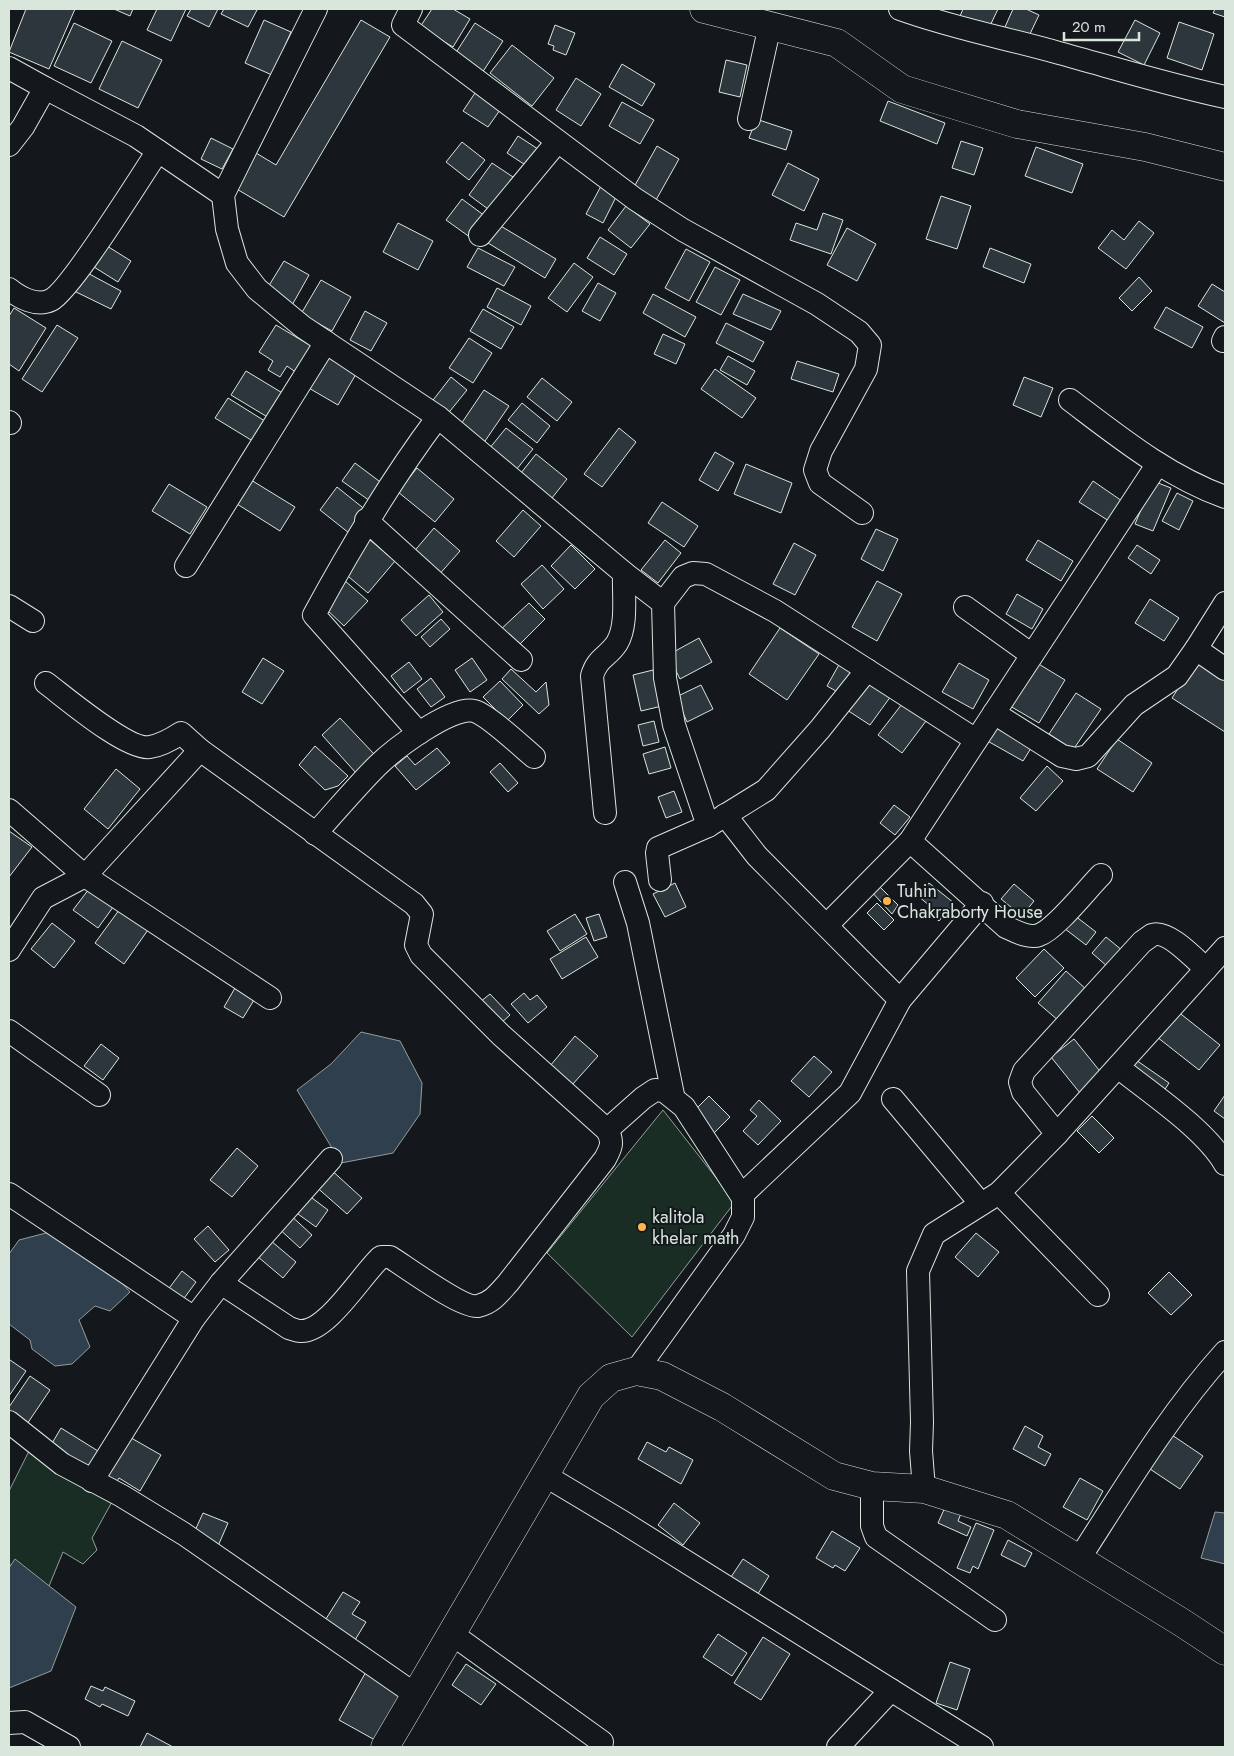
<svg xmlns="http://www.w3.org/2000/svg" width="1234" height="1756" font-family="Jost,sans-serif">
<style>
.green{fill:#1a2d24;stroke:#939e99}
.water{fill:#2f3f4d;stroke:#939e99}
.building{fill:#2c363c;stroke:#d8e6dc}
.lines{fill:none;stroke-linecap:round;stroke-linejoin:round}
.street-casing{stroke:#d8e6dc;stroke-width:24}
.secondary-casing{stroke:#d8e6dc;stroke-width:29}
.street{stroke:#14181c;stroke-width:22}
.secondary{stroke:#14181c;stroke-width:28}
.poi-dot{fill:#ffb74d;stroke:#14181c;stroke-width:2}
.labels{text-anchor:middle;dominant-baseline:central;stroke-width:4;stroke-linejoin:round;paint-order:stroke}
.poi-label{font-size:18px;fill:#d8e6dc;stroke:#14181c;text-anchor:start}
</style>
<rect width="100%" height="100%" fill="#14181c"/>
<g class="green">
<polygon points="663,1110 735,1202 632,1337 547,1253"/>
<polygon points="31,1447 113,1500 92,1538 97,1550 83,1564 63,1552 49,1586 36,1581 9,1564 9,1491"/>
</g>
<g class="water">
<polygon points="361,1032 400,1041 422,1083 420,1114 393,1153 341,1163 297,1090 331,1064"/>
<path d="M46,1233C79,1244 107,1266 130,1292L110,1311L95,1306L79,1320L90,1347L72,1364L55,1366L32,1349L30,1340L9,1324V1254L19,1240Z"/>
<polygon points="1215,1512 1225,1513 1225,1564 1201,1558"/>
<polygon points="15,1559 76,1607 51,1671 9,1688 9,1568"/>
</g>
<g class="building">
<polygon points="26,9 75,9 49,69 9,52"/>
<polygon points="114,9 133,9 130,16"/>
<polygon points="157,9 186,9 171,41 147,30"/>
<polygon points="191,9 218,9 209,27 187,16"/>
<polygon points="224,9 255,9 257,10 248,27 221,14"/>
<polygon points="432,9 453,9 470,19 453,47 420,27"/>
<polygon points="963,9 998,9 988,30 960,16"/>
<polygon points="1013,9 1026,9 1039,15 1028,38 1005,27"/>
<polygon points="1215,9 1225,9 1225,17 1213,13"/>
<polygon points="264,20 291,32 272,75 245,63"/>
<polygon points="361,20 390,37 284,217 235,188 256,153 276,165"/>
<polygon points="1135,20 1160,33 1144,65 1118,52"/>
<polygon points="1179,22 1214,34 1202,70 1167,58"/>
<polygon points="74,23 112,41 91,83 54,66"/>
<polygon points="475,23 503,41 482,73 455,54"/>
<polygon points="555,25 575,33 566,55 553,50 554,46 548,44"/>
<polygon points="122,41 162,60 138,108 99,89"/>
<polygon points="512,45 554,78 532,106 490,73"/>
<polygon points="726,60 747,65 740,97 719,92"/>
<polygon points="622,64 655,84 642,106 609,87"/>
<polygon points="576,78 601,94 581,126 556,110"/>
<polygon points="475,93 500,110 488,127 463,111"/>
<polygon points="888,101 945,123 937,144 880,121"/>
<polygon points="622,102 654,120 640,144 609,126"/>
<polygon points="756,119 792,131 786,150 749,138"/>
<polygon points="518,136 541,151 530,168 507,153"/>
<polygon points="211,138 233,149 222,169 201,159"/>
<polygon points="961,141 983,148 974,175 952,168"/>
<polygon points="462,142 485,160 469,180 446,162"/>
<polygon points="657,146 679,159 656,200 634,187"/>
<polygon points="1036,147 1083,164 1072,193 1025,176"/>
<polygon points="492,163 516,179 492,212 469,195"/>
<polygon points="788,163 819,179 804,211 772,195"/>
<polygon points="601,186 617,195 603,223 586,214"/>
<polygon points="941,196 971,206 957,249 926,239"/>
<polygon points="462,199 489,219 474,240 446,220"/>
<polygon points="626,206 650,224 631,248 608,230"/>
<polygon points="823,213 843,220 831,254 790,240 796,223 817,230"/>
<polygon points="1139,221 1154,233 1126,269 1098,248 1112,230 1124,240"/>
<polygon points="398,223 433,241 418,270 383,252"/>
<polygon points="499,225 556,259 545,278 488,243"/>
<polygon points="847,228 876,244 857,281 827,265"/>
<polygon points="600,237 627,254 614,275 587,258"/>
<polygon points="99,241 131,261 118,282 86,262"/>
<polygon points="478,248 515,267 504,286 467,267"/>
<polygon points="990,248 1031,264 1024,283 983,267"/>
<polygon points="686,249 710,262 689,301 665,288"/>
<polygon points="284,261 309,275 291,307 265,292"/>
<polygon points="574,263 593,277 567,312 548,298"/>
<polygon points="715,267 740,280 721,315 696,302"/>
<polygon points="80,269 121,291 111,309 70,289"/>
<polygon points="1139,277 1152,291 1132,311 1119,298"/>
<polygon points="321,280 351,297 332,331 301,314"/>
<polygon points="598,283 616,293 600,321 582,311"/>
<polygon points="1212,284 1225,292 1225,323 1198,306"/>
<polygon points="497,288 531,306 521,325 487,307"/>
<polygon points="653,294 696,317 685,337 643,313"/>
<polygon points="743,294 781,311 771,330 733,314"/>
<polygon points="1166,307 1203,327 1192,348 1154,328"/>
<polygon points="14,308 46,328 19,371 9,364 9,316"/>
<polygon points="483,309 514,327 501,349 470,331"/>
<polygon points="365,311 387,323 371,351 350,340"/>
<polygon points="726,323 764,342 753,362 716,343"/>
<polygon points="57,325 78,338 42,392 22,379"/>
<polygon points="276,325 316,349 300,375 287,366 280,377 268,370 273,361 259,352"/>
<polygon points="663,334 685,344 676,364 654,354"/>
<polygon points="469,338 492,353 473,383 449,368"/>
<polygon points="325,356 356,374 338,405 307,387"/>
<polygon points="728,356 755,371 747,385 720,370"/>
<polygon points="797,361 839,374 833,392 791,379"/>
<polygon points="715,369 756,398 742,418 701,389"/>
<polygon points="246,371 289,397 274,421 231,395"/>
<polygon points="451,377 467,390 446,416 430,404"/>
<polygon points="1024,377 1053,388 1041,417 1013,405"/>
<polygon points="542,378 572,402 557,421 527,397"/>
<polygon points="484,390 509,406 483,444 459,427"/>
<polygon points="228,398 268,423 256,443 215,418"/>
<polygon points="522,403 550,426 537,443 508,420"/>
<polygon points="506,428 533,449 516,470 489,449"/>
<polygon points="619,428 636,442 602,487 584,474"/>
<polygon points="715,452 734,463 718,491 699,480"/>
<polygon points="536,454 567,479 548,503 517,478"/>
<polygon points="355,463 383,484 370,501 342,481"/>
<polygon points="746,464 792,483 781,513 734,494"/>
<polygon points="417,468 454,499 435,522 398,492"/>
<polygon points="251,480 295,507 280,531 237,504"/>
<polygon points="1093,481 1122,501 1109,521 1079,502"/>
<polygon points="1153,481 1171,488 1153,531 1135,524"/>
<polygon points="169,484 207,507 190,534 152,511"/>
<polygon points="337,487 367,511 349,533 320,510"/>
<polygon points="1177,493 1193,501 1179,530 1162,521"/>
<polygon points="662,502 698,526 684,547 648,523"/>
<polygon points="523,510 541,526 514,557 496,541"/>
<polygon points="434,528 460,551 437,577 411,555"/>
<polygon points="876,529 898,539 883,571 861,559"/>
<polygon points="370,540 395,561 368,593 343,572"/>
<polygon points="665,540 681,553 658,583 641,570"/>
<polygon points="1038,540 1073,561 1061,581 1026,560"/>
<polygon points="794,543 816,555 795,595 773,584"/>
<polygon points="571,545 595,569 575,589 551,566"/>
<polygon points="1137,545 1160,560 1151,574 1128,558"/>
<polygon points="542,565 564,589 543,609 521,584"/>
<polygon points="344,580 368,601 344,626 324,607"/>
<polygon points="877,581 902,594 877,641 852,627"/>
<polygon points="1017,594 1043,609 1032,629 1006,614"/>
<polygon points="429,595 443,612 416,636 401,620"/>
<polygon points="1150,599 1179,618 1164,641 1135,623"/>
<polygon points="529,603 545,619 516,648 499,631"/>
<polygon points="441,619 450,629 430,647 421,637"/>
<polygon points="780,628 819,654 787,700 749,674"/>
<polygon points="699,638 712,662 680,679 668,655"/>
<polygon points="263,658 284,671 262,704 242,692"/>
<polygon points="472,658 487,680 470,692 455,670"/>
<polygon points="841,661 859,672 845,696 827,686"/>
<polygon points="1196,661 1225,679 1225,732 1172,698"/>
<polygon points="409,662 422,679 404,693 391,676"/>
<polygon points="959,663 989,680 973,709 942,692"/>
<polygon points="1037,663 1065,680 1039,723 1010,706"/>
<polygon points="511,669 536,692 546,682 549,705 539,714 502,679"/>
<polygon points="653,670 662,706 641,711 633,675"/>
<polygon points="431,678 445,697 431,707 417,689"/>
<polygon points="868,680 891,696 870,725 847,710"/>
<polygon points="500,681 523,705 507,721 483,697"/>
<polygon points="701,685 713,709 687,722 676,697"/>
<polygon points="1076,693 1101,709 1073,750 1049,734"/>
<polygon points="902,704 926,721 902,753 878,735"/>
<polygon points="340,718 375,755 356,773 322,735"/>
<polygon points="654,721 659,742 643,746 638,725"/>
<polygon points="994,722 1033,745 1023,761 984,739"/>
<polygon points="1117,739 1152,763 1133,792 1097,769"/>
<polygon points="315,746 348,776 338,786 325,790 299,765"/>
<polygon points="665,747 671,768 649,774 643,754"/>
<polygon points="437,748 450,763 416,790 395,766 407,756 415,765"/>
<polygon points="500,763 518,783 508,792 490,772"/>
<polygon points="1047,766 1063,781 1036,811 1020,798"/>
<polygon points="116,769 140,789 108,829 84,809"/>
<polygon points="674,791 682,812 666,818 658,797"/>
<polygon points="894,805 910,817 895,835 880,823"/>
<polygon points="9,831 32,847 9,877"/>
<polygon points="875,882 898,905 892,914 869,889"/>
<polygon points="675,883 686,907 665,917 653,894"/>
<polygon points="929,883 954,903 939,921 926,910 930,906 918,896"/>
<polygon points="1014,884 1034,901 1022,916 1001,899"/>
<polygon points="92,885 116,903 98,928 73,910"/>
<polygon points="877,903 894,920 884,930 867,913"/>
<polygon points="122,906 150,927 124,964 95,943"/>
<polygon points="1070,912 1096,932 1086,945 1060,925"/>
<polygon points="575,914 587,934 560,951 547,931"/>
<polygon points="599,914 607,937 594,941 586,918"/>
<polygon points="52,923 75,941 54,968 31,949"/>
<polygon points="586,937 598,957 562,979 550,959"/>
<polygon points="1106,937 1123,951 1108,967 1092,953"/>
<polygon points="1044,949 1064,968 1035,997 1016,978"/>
<polygon points="1066,971 1087,990 1059,1021 1038,1003"/>
<polygon points="235,988 254,1000 243,1018 224,1007"/>
<polygon points="524,993 530,1000 537,995 547,1007 528,1023 511,1004"/>
<polygon points="490,994 510,1015 500,1024 480,1002"/>
<polygon points="1177,1011 1220,1045 1199,1070 1157,1037"/>
<polygon points="575,1036 598,1056 572,1085 550,1066"/>
<polygon points="1074,1039 1103,1075 1080,1093 1051,1057"/>
<polygon points="101,1044 119,1058 103,1080 84,1066"/>
<polygon points="814,1056 832,1072 809,1097 791,1081"/>
<polygon points="1136,1060 1169,1083 1162,1094 1129,1070"/>
<polygon points="1225,1095 1225,1119 1214,1111"/>
<polygon points="709,1096 730,1117 713,1134 692,1113"/>
<polygon points="759,1100 781,1121 758,1145 743,1131 757,1116 750,1110"/>
<polygon points="1092,1116 1114,1138 1099,1153 1077,1131"/>
<polygon points="237,1148 258,1166 232,1197 210,1180"/>
<polygon points="328,1167 362,1198 347,1214 313,1184"/>
<polygon points="304,1192 328,1210 316,1227 291,1209"/>
<polygon points="287,1212 312,1235 300,1248 275,1225"/>
<polygon points="208,1226 229,1250 215,1262 194,1239"/>
<polygon points="976,1233 999,1252 978,1277 955,1257"/>
<polygon points="264,1235 296,1262 283,1278 251,1251"/>
<polygon points="182,1271 196,1282 182,1301 167,1291"/>
<polygon points="1169,1272 1192,1295 1171,1315 1148,1293"/>
<polygon points="10,1360 26,1371 9,1396 9,1362"/>
<polygon points="30,1376 50,1390 27,1424 9,1411 9,1407"/>
<polygon points="1025,1426 1043,1436 1038,1447 1051,1454 1045,1466 1013,1449"/>
<polygon points="61,1428 98,1451 87,1468 51,1445"/>
<polygon points="1169,1433 1203,1456 1180,1489 1147,1467"/>
<polygon points="126,1435 161,1455 140,1491 119,1478 115,1484 103,1477"/>
<polygon points="647,1442 666,1452 669,1447 693,1460 681,1484 638,1459"/>
<polygon points="1080,1478 1103,1491 1087,1520 1063,1507"/>
<polygon points="674,1503 700,1523 683,1545 658,1525"/>
<polygon points="946,1505 962,1511 958,1521 971,1527 967,1536 938,1523"/>
<polygon points="203,1513 228,1523 218,1546 193,1535"/>
<polygon points="976,1523 994,1530 978,1569 973,1566 970,1573 957,1568"/>
<polygon points="832,1531 860,1548 845,1571 835,1565 833,1568 816,1558"/>
<polygon points="1008,1540 1032,1553 1025,1567 1001,1555"/>
<polygon points="743,1559 769,1576 756,1597 729,1580"/>
<polygon points="343,1592 360,1602 352,1614 366,1622 355,1640 324,1622"/>
<polygon points="718,1634 747,1653 732,1676 703,1657"/>
<polygon points="763,1637 790,1654 761,1700 734,1683"/>
<polygon points="950,1662 970,1669 957,1710 936,1703"/>
<polygon points="466,1664 496,1684 481,1705 452,1685"/>
<polygon points="367,1670 403,1691 375,1740 339,1720"/>
<polygon points="91,1686 103,1691 105,1687 135,1701 128,1716 102,1704 100,1707 85,1699"/>
<polygon points="147,1733 173,1747 140,1747"/>
</g>
<g class="lines">
<g class="street-casing">
<g id="street">
<polyline points="316,9 223,195 227,229 237,263 257,289 303,327 438,417"/>
<polyline points="411,9 403,25 635,199 683,230 817,304 859,332 870,345 866,369 821,451 815,470 820,483 862,513"/>
<path d="M900,9C952,28 1006,38 1059,53C1114,68 1169,85 1225,97"/>
<polyline points="9,68 45,88 23,127 9,145"/>
<polyline points="45,88 136,136 223,195"/>
<polyline points="749,119 770,25"/>
<polyline points="480,235 557,142"/>
<path d="M9,289C20,298 37,307 51,300C71,290 141,176 158,151"/>
<polyline points="1223,341 1225,337"/>
<path d="M1070,400C1119,437 1167,476 1225,497"/>
<polyline points="9,422 10,423"/>
<polyline points="366,520 521,660"/>
<polyline points="186,566 326,342"/>
<polyline points="624,573 663,603 665,678 674,725 708,826"/>
<polyline points="663,603 683,577 693,573 706,574 775,611 976,740"/>
<polyline points="1225,603 1196,649 1225,669"/>
<polyline points="9,606 33,621"/>
<polyline points="965,607 1032,655"/>
<path d="M46,683C66,698 128,751 150,747C162,745 172,739 181,733L200,750L414,904L422,914L416,945L421,955L501,1035L607,1130C614,1142 611,1148 605,1159L508,1283C499,1293 492,1303 478,1306C463,1309 406,1267 390,1257H381C362,1274 327,1333 300,1331C297,1331 292,1329 289,1328L221,1283"/>
<polyline points="994,713 1062,756 1076,759 1088,756 1134,705 1177,676 1196,649"/>
<path d="M419,733L314,615C352,545 390,481 438,417L624,573C623,593 628,625 617,643C608,657 597,658 592,676L605,813"/>
<polyline points="9,810 85,876 200,750"/>
<polyline points="725,815 757,856 900,1000"/>
<path d="M315,834C336,811 355,788 377,766C393,750 452,705 474,711C487,714 522,747 534,757"/>
<path d="M910,841L1006,927C1015,931 1029,939 1039,935C1056,929 1087,889 1101,875"/>
<polyline points="660,880 657,853 658,848 708,826 766,790 820,729 867,670"/>
<polyline points="625,882 638,923 673,1095"/>
<polyline points="827,925 910,841 1157,465"/>
<polyline points="9,950 43,898 85,876 270,998"/>
<polyline points="9,1031 99,1095"/>
<path d="M1118,1067C1150,1093 1205,1129 1225,1164"/>
<polyline points="893,1099 981,1204"/>
<polyline points="607,1130 643,1098 655,1090 664,1091 684,1107 743,1198 743,1217 734,1235 636,1371"/>
<path d="M1057,1134L1023,1092L1020,1082L1024,1071L1142,942C1145,940 1149,937 1152,935C1167,929 1195,959 1206,969"/>
<polyline points="999,1193 1098,1295"/>
<polyline points="9,1194 194,1318 92,1481"/>
<polyline points="742,1195 850,1093 900,1000 982,903"/>
<polyline points="194,1318 221,1283 331,1159"/>
<polyline points="9,1422 62,1464 122,1496 184,1534 416,1695"/>
<polyline points="546,1476 621,1521 982,1747"/>
<polyline points="872,1486 872,1526 876,1537 995,1620"/>
<polyline points="924,1489 921,1451 922,1422 918,1271 934,1234 999,1193 1057,1134 1225,948"/>
<path d="M1079,1559C1125,1488 1168,1415 1225,1352"/>
<polyline points="452,1634 602,1742"/>
<polyline points="9,1723 25,1722 69,1747"/>
<polyline points="838,1747 891,1690"/>
</g>
</g>
<g class="secondary-casing">
<g id="secondary">
<polyline points="704,9 837,43 902,89 1017,124 1145,147 1225,167"/>
<polyline points="385,1747 591,1396 611,1378 636,1371 662,1376 722,1407 834,1476 872,1486 924,1489 1007,1515 1181,1622 1225,1651"/>
</g>
</g>
<use href="#street" class="street"/>
<use href="#secondary" class="secondary"/>
</g>
<g class="poi-dot">
<circle cx="887" cy="901" r="5"/>
<circle cx="642" cy="1227" r="5"/>
</g>
<g class="labels">
<g class="poi-label">
<text x="897" y="891">Tuhin<tspan x="897" dy="21">Chakraborty House</tspan></text>
<text x="652" y="1217">kalitola<tspan x="652" dy="21">khelar math</tspan></text>
</g>
</g>
<rect width="1234" height="1756" fill="none" stroke="#d8e6dc" stroke-width="20"/>
<path d="M1064 32v8h75v-8" fill="none" stroke="#d8e6dc" stroke-width="2.5"/>
<text x="1072" y="32" font-size="15" fill="#d8e6dc" stroke="#14181c" stroke-width="4" paint-order="stroke">20 m</text>
</svg>
